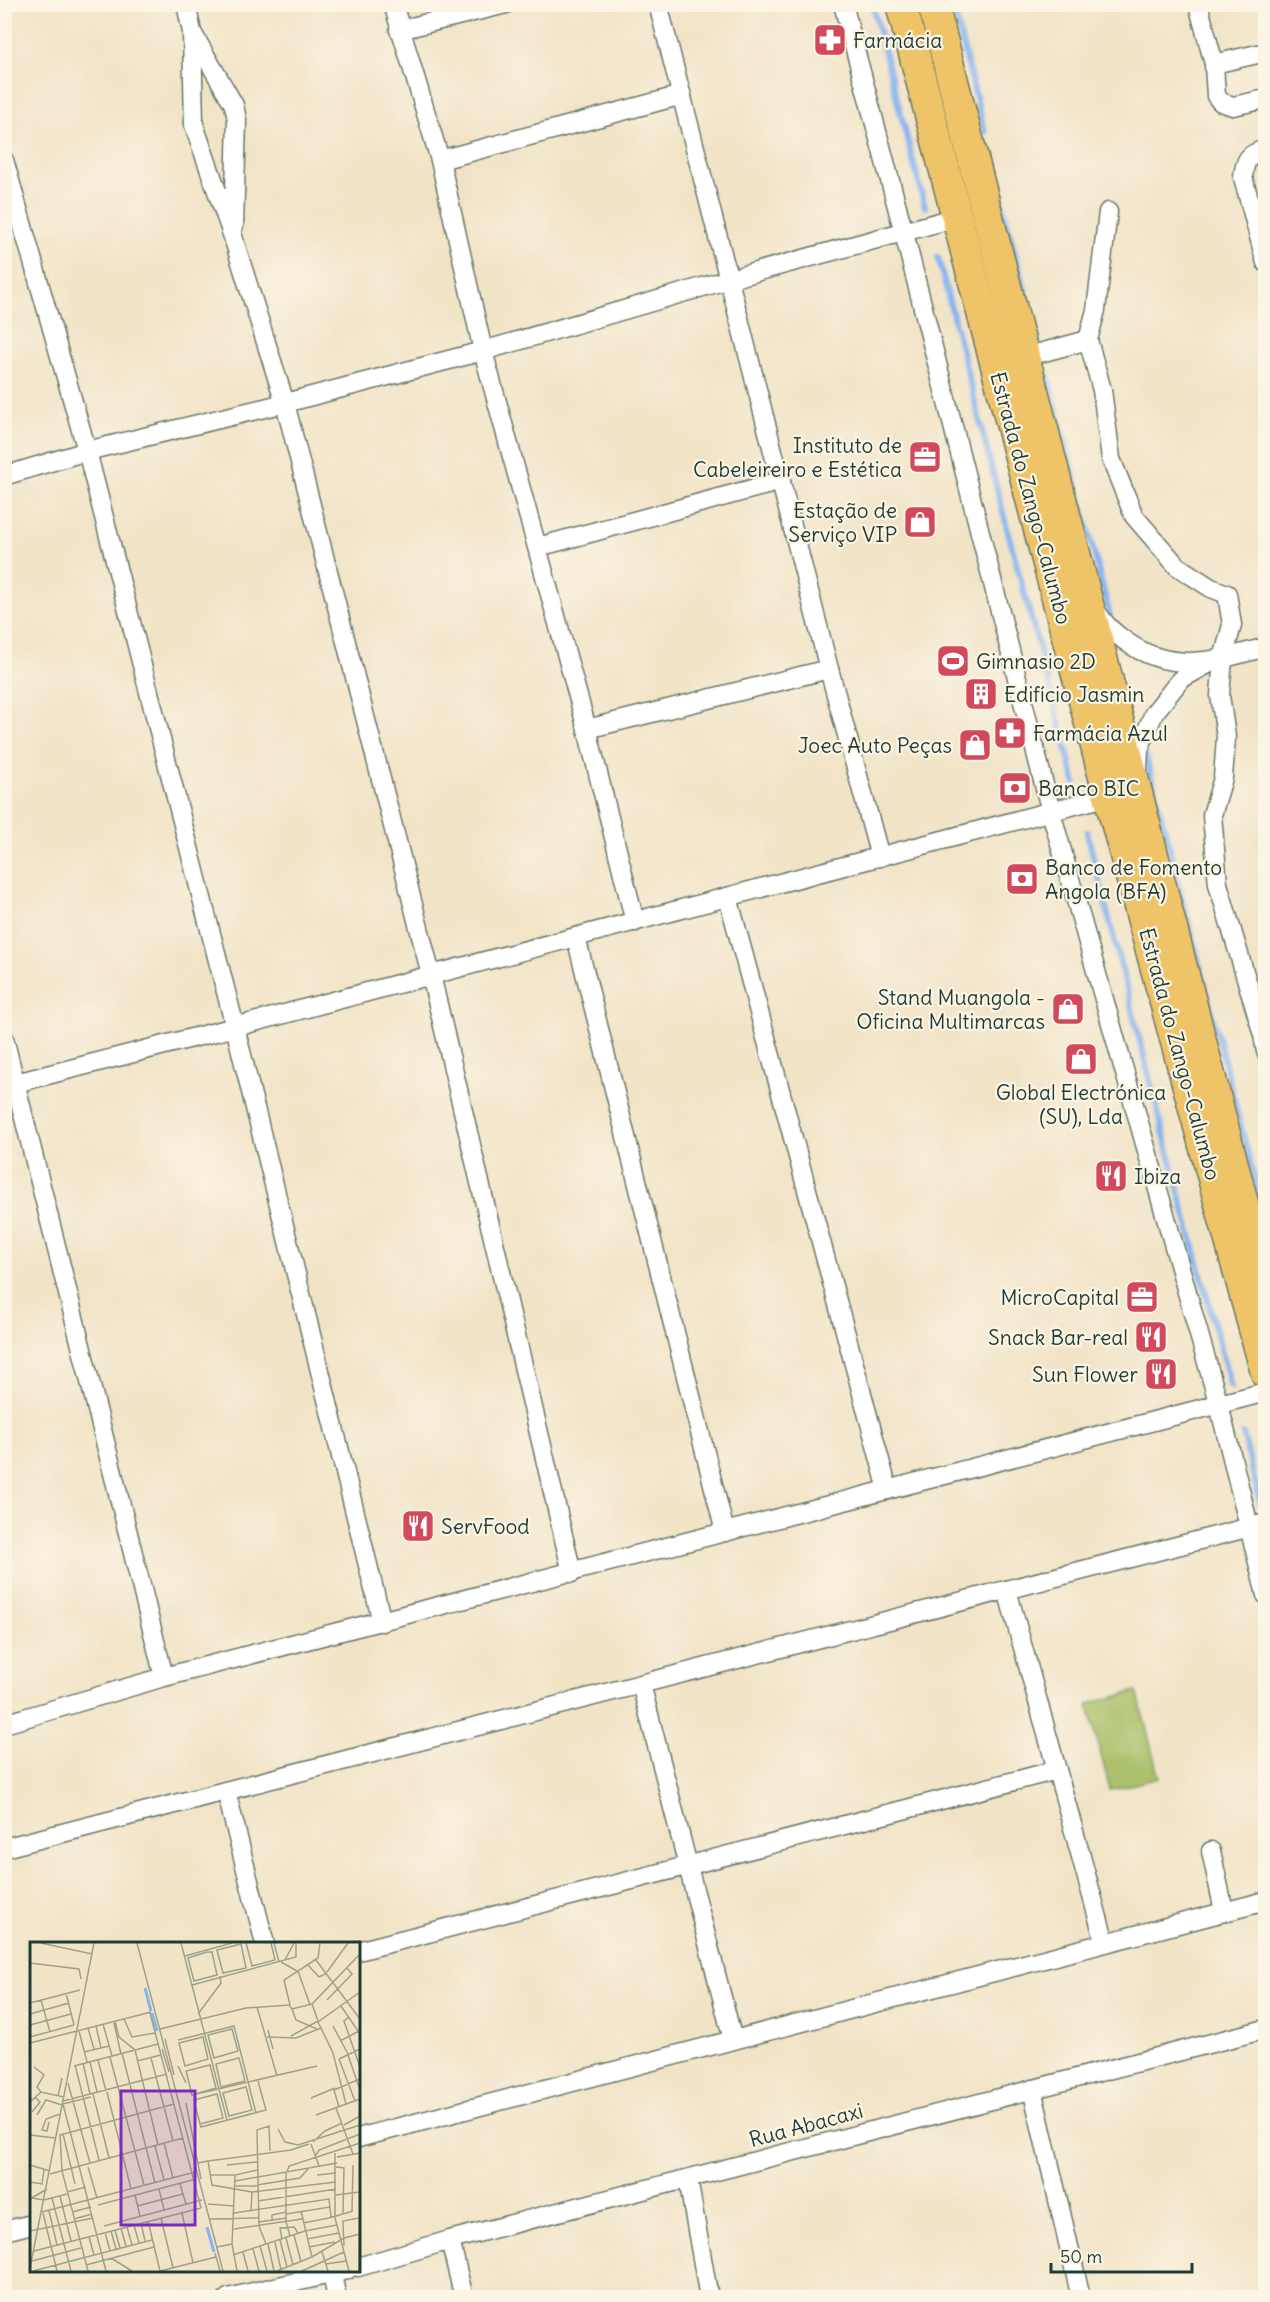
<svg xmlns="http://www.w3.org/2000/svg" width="1270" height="2302" font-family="Delius,sans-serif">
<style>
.green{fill:#a5bd63;stroke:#627d4c;stroke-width:1.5}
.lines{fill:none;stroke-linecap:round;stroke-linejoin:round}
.stream{stroke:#85b4f0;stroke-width:6}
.street-casing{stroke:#687767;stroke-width:21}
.primary-casing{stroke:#687767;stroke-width:33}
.street{stroke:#fff;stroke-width:18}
.primary{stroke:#efc469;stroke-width:30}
.labels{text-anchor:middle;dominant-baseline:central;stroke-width:4.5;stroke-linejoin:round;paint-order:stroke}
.poi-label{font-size:21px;fill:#1f3d34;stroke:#fcf5e5;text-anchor:start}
.street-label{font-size:21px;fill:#1f3d34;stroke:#fcf5e5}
.inset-river{fill:none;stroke:#85b4f0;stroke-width:3}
.inset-road{fill:none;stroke:#9da18c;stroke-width:1.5}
.view{fill:#7b2cbf;fill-opacity:0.15;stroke:#7b2cbf;stroke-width:3}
.inset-edge{fill:none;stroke:#1f3d34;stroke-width:3}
</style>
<rect width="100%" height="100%" fill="#fcf5e5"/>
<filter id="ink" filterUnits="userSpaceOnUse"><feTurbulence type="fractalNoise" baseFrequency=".0167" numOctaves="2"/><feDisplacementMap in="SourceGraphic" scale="12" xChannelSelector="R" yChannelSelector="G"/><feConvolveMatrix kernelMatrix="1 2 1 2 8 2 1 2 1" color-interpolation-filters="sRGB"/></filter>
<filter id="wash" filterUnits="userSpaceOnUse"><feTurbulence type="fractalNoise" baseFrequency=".008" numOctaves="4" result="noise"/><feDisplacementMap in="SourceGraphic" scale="24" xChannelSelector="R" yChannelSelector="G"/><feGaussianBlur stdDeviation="1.35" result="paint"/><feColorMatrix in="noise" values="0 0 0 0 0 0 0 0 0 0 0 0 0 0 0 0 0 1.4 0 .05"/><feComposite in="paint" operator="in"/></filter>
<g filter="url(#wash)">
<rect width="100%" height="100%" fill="#f1e3c6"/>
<polygon class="green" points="1137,1691 1159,1778 1110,1790 1088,1704"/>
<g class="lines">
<g class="stream">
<polyline points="872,4 925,207"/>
<polyline points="954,11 985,132"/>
<polyline points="992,165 1038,339"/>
<polyline points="938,257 1008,532 1075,782"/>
<polyline points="1048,375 1110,615"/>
<polyline points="1146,756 1266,1224"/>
<polyline points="1087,832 1157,1108 1231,1387"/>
<polyline points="1243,1434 1263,1514"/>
</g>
</g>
</g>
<g filter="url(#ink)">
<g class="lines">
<g class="street-casing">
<g id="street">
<polyline points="186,4 192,32 194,125 233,237 285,403 431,975 572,1573"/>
<polyline points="393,4 440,160 483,351 587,729 635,922"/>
<polyline points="658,4 829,669 880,857"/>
<polyline points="843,4 904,233 1051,812 1219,1405 1266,1595"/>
<polyline points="1198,4 1214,64 1216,96 1221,102 1233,106 1266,99"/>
<polyline points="399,30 506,4"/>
<polyline points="193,34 234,105 237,120 234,226"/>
<polyline points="1214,64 1266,52"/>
<path d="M1266,149C1248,154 1245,159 1243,177L1266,263"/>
<polyline points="4,160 87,451 235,1027 382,1622"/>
<polyline points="440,160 682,95"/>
<polyline points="1108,212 1096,310 1088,340 1102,390 1111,459 1134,516 1177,566 1211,588 1227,594 1232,625 1223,659 1220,695 1226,737 1223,778 1212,815 1218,884 1263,1035 1266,1052"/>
<polyline points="1025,357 1088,340"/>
<polyline points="4,476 87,451 285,403 483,351 730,279 958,217"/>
<polyline points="538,547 781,481"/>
<path d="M1096,611C1104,624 1112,631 1124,640C1170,675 1215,661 1266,647"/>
<polyline points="587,729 829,669"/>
<polyline points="1138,769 1139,749 1154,713 1181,679 1208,664"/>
<polyline points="728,897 888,1490"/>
<polyline points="576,937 725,1532"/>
<polyline points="4,1038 164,1677"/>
<polyline points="4,1086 235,1027 1109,796"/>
<polyline points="1007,1590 1105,1943"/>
<polyline points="641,1684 733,2040"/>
<polyline points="4,1724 164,1677 1266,1392"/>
<polyline points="226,1791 265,1944"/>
<polyline points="4,1848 1266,1523"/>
<polyline points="1211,1851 1224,1911"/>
<polyline points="358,1951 1057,1770"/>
<polyline points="1032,2089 1081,2298"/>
<polyline points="358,2138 1266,1901"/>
<polyline points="688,2179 709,2298"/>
<polyline points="4,2231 32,2224"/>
<polyline points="450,2240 464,2298"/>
<polyline points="358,2267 450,2240 1266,2029"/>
<polyline points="332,2275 337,2298"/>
<polyline points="228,2298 347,2270"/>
</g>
</g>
<g class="primary-casing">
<g id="primary">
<polyline points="901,4 1109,796 1266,1373"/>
<polyline points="933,4 1266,1292"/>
</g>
</g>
<use href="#street" class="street"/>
<use href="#primary" class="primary"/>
</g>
</g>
<defs>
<g id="pharmacy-square" transform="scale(1.725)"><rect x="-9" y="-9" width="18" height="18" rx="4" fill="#d1495b" stroke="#fcf5e5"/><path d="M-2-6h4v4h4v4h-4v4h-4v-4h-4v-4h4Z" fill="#fff"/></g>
<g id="office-square" transform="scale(1.725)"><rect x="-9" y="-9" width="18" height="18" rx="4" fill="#d1495b" stroke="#fcf5e5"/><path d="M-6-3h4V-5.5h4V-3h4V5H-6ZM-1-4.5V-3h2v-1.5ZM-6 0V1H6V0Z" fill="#fff"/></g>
<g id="shop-square" transform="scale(1.725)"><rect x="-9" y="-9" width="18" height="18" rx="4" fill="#d1495b" stroke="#fcf5e5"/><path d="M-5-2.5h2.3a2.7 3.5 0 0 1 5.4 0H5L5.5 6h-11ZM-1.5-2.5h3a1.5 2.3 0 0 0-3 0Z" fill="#fff"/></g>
<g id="stadium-square" transform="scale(1.725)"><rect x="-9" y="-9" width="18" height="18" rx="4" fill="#d1495b" stroke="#fcf5e5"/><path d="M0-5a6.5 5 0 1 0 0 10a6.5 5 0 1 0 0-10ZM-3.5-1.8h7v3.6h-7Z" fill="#fff"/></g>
<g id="building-square" transform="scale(1.725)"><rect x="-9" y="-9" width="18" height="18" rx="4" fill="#d1495b" stroke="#fcf5e5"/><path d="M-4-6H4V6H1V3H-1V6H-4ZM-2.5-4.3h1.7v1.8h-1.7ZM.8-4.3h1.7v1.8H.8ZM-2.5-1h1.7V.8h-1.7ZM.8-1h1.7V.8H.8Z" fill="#fff"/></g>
<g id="bank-square" transform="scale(1.725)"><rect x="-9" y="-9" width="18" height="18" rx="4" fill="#d1495b" stroke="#fcf5e5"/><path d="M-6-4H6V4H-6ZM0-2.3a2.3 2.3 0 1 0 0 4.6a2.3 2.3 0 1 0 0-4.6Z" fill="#fff"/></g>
<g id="restaurant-square" transform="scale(1.725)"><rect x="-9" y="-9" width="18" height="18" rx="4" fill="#d1495b" stroke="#fcf5e5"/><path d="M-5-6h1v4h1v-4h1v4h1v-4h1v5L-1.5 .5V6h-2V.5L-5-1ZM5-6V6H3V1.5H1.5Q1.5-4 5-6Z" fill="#fff"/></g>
</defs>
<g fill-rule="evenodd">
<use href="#pharmacy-square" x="830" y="40"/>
<use href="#office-square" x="925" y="457"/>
<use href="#shop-square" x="920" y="522"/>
<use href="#stadium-square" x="953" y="661"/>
<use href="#building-square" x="981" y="694"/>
<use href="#pharmacy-square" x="1010" y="733"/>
<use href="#shop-square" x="975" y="745"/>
<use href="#bank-square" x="1015" y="788"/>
<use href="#bank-square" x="1022" y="879"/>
<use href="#shop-square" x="1068" y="1009"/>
<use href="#shop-square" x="1081" y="1059"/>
<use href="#restaurant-square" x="1111" y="1176"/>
<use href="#office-square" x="1142" y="1297"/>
<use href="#restaurant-square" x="1151" y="1337"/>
<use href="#restaurant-square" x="1161" y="1374"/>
<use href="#restaurant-square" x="418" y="1526"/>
</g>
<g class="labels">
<g class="poi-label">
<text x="853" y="40">Farmácia</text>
<text x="902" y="445" text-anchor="end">Instituto de<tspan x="902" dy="24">Cabeleireiro e Estética</tspan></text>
<text x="897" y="510" text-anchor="end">Estação de<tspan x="897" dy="24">Serviço VIP</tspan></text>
<text x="976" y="661">Gimnasio 2D</text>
<text x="1004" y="694">Edifício Jasmin</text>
<text x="1033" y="733">Farmácia Azul</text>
<text x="952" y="745" text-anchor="end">Joec Auto Peças</text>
<text x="1038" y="788">Banco BIC</text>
<text x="1045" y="867">Banco de Fomento<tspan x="1045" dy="24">Angola (BFA)</tspan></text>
<text x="1045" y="997" text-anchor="end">Stand Muangola -<tspan x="1045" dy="24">Oficina Multimarcas</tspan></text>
<text x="1081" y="1092" text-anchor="middle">Global Electrónica<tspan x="1081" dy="24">(SU), Lda</tspan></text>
<text x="1134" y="1176">Ibiza</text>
<text x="1119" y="1297" text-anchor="end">MicroCapital</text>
<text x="1128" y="1337" text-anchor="end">Snack Bar-real</text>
<text x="1138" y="1374" text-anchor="end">Sun Flower</text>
<text x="441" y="1526">ServFood</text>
</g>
<g class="street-label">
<text transform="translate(1031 498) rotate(75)">Estrada do Zango-Calumbo</text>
<text transform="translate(1180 1054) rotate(75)">Estrada do Zango-Calumbo</text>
<text transform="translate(806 2125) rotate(-15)">Rua Abacaxi</text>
</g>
</g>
<g transform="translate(30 1942)">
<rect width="330" height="330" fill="#f1e3c6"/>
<path class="inset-river" d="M115,46L121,69M122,71L127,89M177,285L184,310"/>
<path class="inset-road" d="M11,1L62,12M107,1L193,329M151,1L197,178M216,1L222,24L245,18L241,1M244,1L249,20M211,2L216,26L193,31L187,8ZM177,10H182L187,33L164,39L158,16ZM155,14L202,1M255,18L264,1M286,18L330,77M251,20L267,29M0,21L49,27L51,37M278,23L289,35L297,31M268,29L280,63M297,30L318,1M162,43L266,15V1M36,51L44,83M11,58L20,90M297,58L322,32L317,26M0,61L50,48M282,62L288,79M260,63L254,38L288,16L290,1M311,64L330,92M227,65L247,134M262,67L266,78L287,87M120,71L171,266M0,72L39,61M168,72L191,41L190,34M319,75L314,79L330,125M94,77L102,95L125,91M85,79L89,95L105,108L128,203M84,81L91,112M73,82L82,114M0,83L41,72M66,84L71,106M303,84L318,112M58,86L64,107M291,86L303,111L316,162M130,87L216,66L259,63L262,67L282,62L330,12M202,87L208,109L184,116L178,93ZM238,88L243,107M49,89L57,120M261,94L288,79M0,95L44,83M173,95L178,117L155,124L149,101ZM237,95L266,96L291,86L288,80L330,50M135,97L144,133M148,98L204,84L226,171M310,99L329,89M0,101L121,70M132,107L139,130M54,110L79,104M92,111L125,241M318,113L330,148M80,115L114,243M121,116L143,199M209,116L215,139L191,145L186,122ZM309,117L325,159M309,117L330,107M68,118L76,149M107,119L131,113M60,120L67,150M53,121L60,152M45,123L69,218M180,123L186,146L162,153L156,129ZM44,124L128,102M148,124L156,141M4,125L14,133L7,145L11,150M38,141L60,221M216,145L222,168L199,174L193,151ZM77,150L101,247M63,152L79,216M187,152L193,176L170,182L164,158ZM162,153L287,124M28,154L32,136M281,156L305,146M33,159L137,132M0,160L11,150L34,155M156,161L171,237M33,162L76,329M33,162L61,155M309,165L304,148L330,137M306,166L323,212M2,170L10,160L5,155M7,173L16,158L32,163M286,173L330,157M19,180L17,189L12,188L16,177L30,172M170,182L171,185L236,168L228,139M314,183L330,174M248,187L255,200L268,203L330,183M30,192L32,229L58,329M33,192L45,242M0,193L25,196M30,193L144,162M283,200L295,189L312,181M134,201L143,236M281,202L289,224M125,204L134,238M305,211V276L319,329M286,213L289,208L330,192M307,215L330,211M178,219L261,208L279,202M168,221L178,219L182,243L222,250L306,240M0,223L20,229M197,223L227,220M58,225L67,256M306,225L314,226L313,271M256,230V280L260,294M257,230L259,224L330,201M20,232L153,196M181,233H204M287,233L306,231M205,239L307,221M0,240L12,242L14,228M150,242L156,262M227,243L270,236L278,227M205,244H227M129,247L134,268M37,250L56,245M105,253L110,274M306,253L330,250M30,254L41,299M2,256L14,258L37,252M22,256L41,329M0,257L17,247M228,259L306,247M178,262L204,264M68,263L166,237M107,264L153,252M221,268L222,250M19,269L27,303M271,269L282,315M322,269L323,223M12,270L165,230M42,270L61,265M13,271L27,329M152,271L163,321M204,271L299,257L301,275M256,272L300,265M131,276L143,326M299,276L323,269M44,277L62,272M180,277L229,276M242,278V273L256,270M118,279L130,329L186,315M229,280L256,276M111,281L115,299M273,281L299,276M104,283L109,301M74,284L172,258M97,285L102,303M91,286L96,304M204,287L272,277M85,288L90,306M0,289L63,276M81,289L86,307M75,290L80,309M264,293L271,320M59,295L64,313M256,296L263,323M252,297L250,286L264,285L268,291M277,297L309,291M250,298L257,325M245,300L251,328M202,302L205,233L227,228M236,302L229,284L227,188L239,184L240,209M238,302L244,329M230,304L237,329M314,304L313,279L329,276M187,305L202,302L207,329M279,305L305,300M223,307L229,329M4,309L171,266M213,310L218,329M292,310L298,329M185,311L190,329M203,313L275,289L307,283M81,316L102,329M2,319L51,306M296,322L316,319M56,323L124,305M0,326L64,1M3,329L122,298M247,329L282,315L314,296L330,292M272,329L314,310M329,329L330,252"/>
<path class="view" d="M91,149H165V283H91Z"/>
<rect width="330" height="330" class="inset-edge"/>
</g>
<rect width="1270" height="2302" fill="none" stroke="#fcf5e5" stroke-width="24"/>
<path d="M1051 2263v9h141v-9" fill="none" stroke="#1f3d34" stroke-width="3"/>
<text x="1060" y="2263" font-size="18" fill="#1f3d34" stroke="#fcf5e5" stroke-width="4.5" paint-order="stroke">50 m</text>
</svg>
